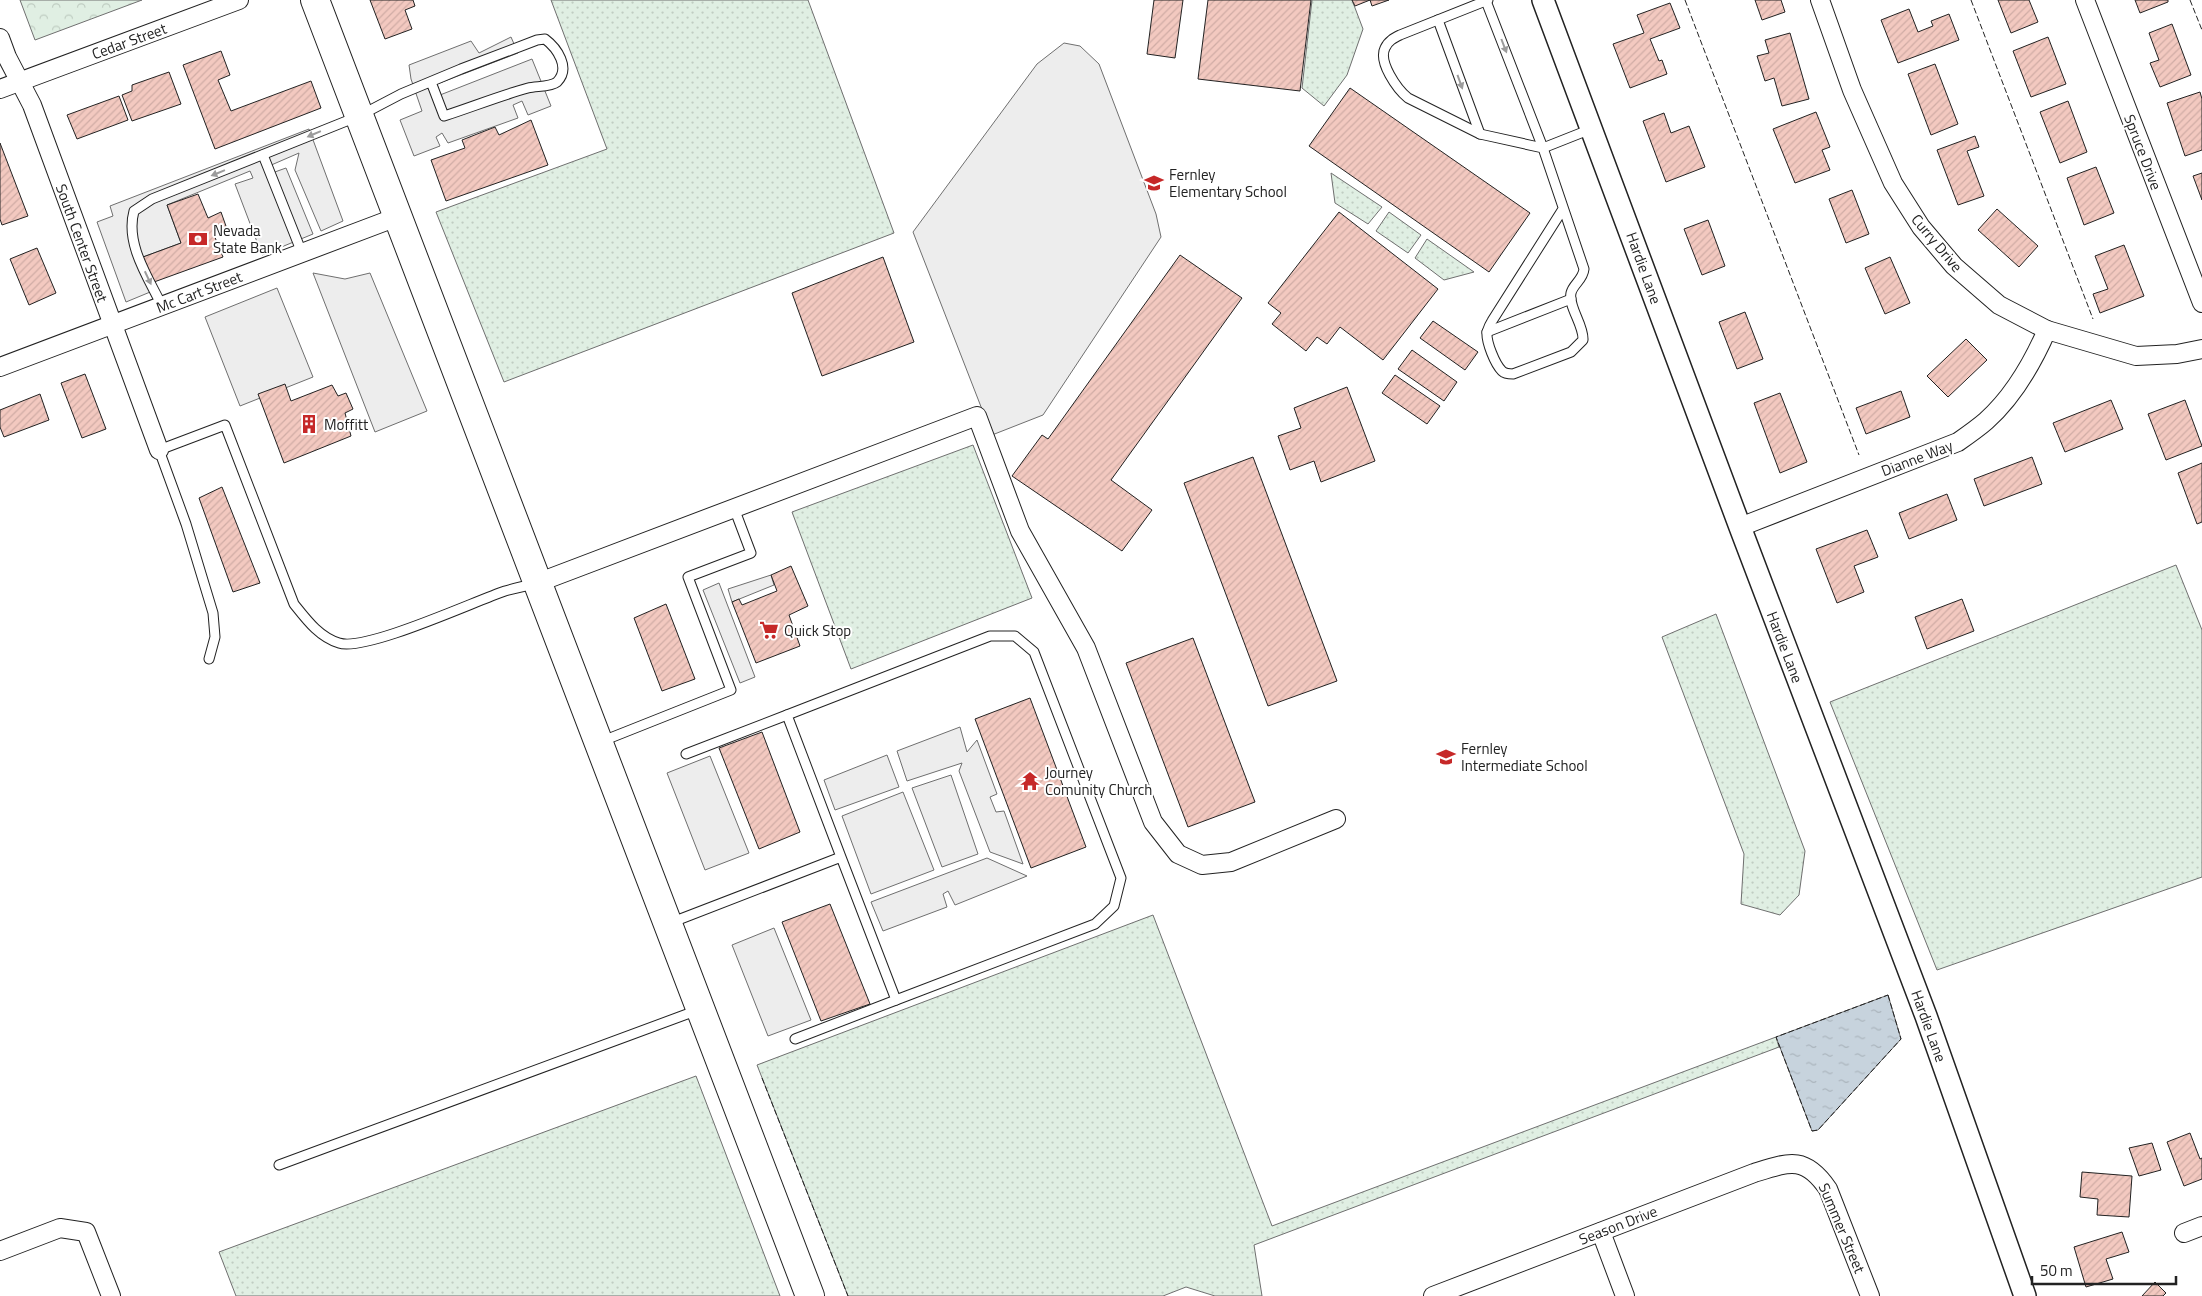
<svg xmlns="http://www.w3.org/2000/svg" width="2202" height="1296" font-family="'Titillium Web',sans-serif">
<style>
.grass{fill:url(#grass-dots);stroke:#6f6f6f}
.forest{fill:url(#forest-crowns);stroke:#6f6f6f}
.parking{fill:#ededed;stroke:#6f6f6f}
.water{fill:url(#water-ripples);stroke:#6f6f6f}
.building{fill:url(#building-hatch);stroke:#222}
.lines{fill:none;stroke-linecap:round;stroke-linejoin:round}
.service-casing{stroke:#222;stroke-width:11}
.minor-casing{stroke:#222;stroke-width:20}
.tertiary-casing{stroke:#222;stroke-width:24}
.primary-casing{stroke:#222;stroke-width:30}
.service{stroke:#fff;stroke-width:9}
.minor{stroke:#fff;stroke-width:18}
.tertiary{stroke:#fff;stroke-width:21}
.primary{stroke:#fff;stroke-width:28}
.fence{stroke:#222;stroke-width:1;stroke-dasharray:6 2.5;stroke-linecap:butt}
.oneway{fill:#9c9c9c}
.labels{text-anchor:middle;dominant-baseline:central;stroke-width:4;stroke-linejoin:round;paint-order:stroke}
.street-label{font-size:15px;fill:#222;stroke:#fff}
.poi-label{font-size:15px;fill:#222;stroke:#fff;text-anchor:start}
</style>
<defs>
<pattern id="grass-dots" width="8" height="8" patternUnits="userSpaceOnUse" patternTransform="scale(1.25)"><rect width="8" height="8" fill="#e0efe3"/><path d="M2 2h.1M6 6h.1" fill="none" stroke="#c0cdc2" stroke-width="1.8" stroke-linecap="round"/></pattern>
<pattern id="forest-crowns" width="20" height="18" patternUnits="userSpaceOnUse" patternTransform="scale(1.25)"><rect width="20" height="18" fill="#e0efe3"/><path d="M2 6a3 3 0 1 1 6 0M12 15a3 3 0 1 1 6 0" fill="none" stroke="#c0cdc2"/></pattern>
<pattern id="water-ripples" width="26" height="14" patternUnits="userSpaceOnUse" patternTransform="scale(1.25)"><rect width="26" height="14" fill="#c7d3dd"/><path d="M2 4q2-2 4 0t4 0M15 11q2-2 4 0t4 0" fill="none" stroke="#abb5bd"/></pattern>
<pattern id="building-hatch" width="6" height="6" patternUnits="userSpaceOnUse" patternTransform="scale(1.25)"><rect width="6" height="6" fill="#f3c9c0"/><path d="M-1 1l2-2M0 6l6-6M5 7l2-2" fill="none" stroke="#d0aca5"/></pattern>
</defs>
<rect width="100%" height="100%" fill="#fff"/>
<g class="grass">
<polygon points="551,0 808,0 894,233 504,382 436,212 607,149"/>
<polygon points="1312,0 1352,0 1363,29 1347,75 1324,106 1302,88"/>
<polygon points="1331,173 1382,207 1368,224 1335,203"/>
<polygon points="1389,212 1421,235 1408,253 1376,231"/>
<polygon points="1427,239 1474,272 1444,280 1415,258"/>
<polygon points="973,445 1032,598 851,669 792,512"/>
<polygon points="2176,565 2202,630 2202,877 1937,970 1830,702"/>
<polygon points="1716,614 1805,851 1799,895 1780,915 1741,904 1744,854 1662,637"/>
<polygon points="1153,915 1272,1226 1776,1037 1779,1047 1254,1245 1262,1296 1215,1296 1186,1287 1163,1296 848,1296 757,1065"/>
<polygon points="696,1076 780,1296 236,1296 219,1252"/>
</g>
<polygon class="forest" points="20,0 142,0 35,40"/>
<g class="parking">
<polygon points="511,37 518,53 437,84 440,95 532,59 551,106 528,115 522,101 513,105 518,118 448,143 442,133 436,137 440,146 414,156 400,120 422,111 411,79 409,65 471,41 479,53"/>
<polygon points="1064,43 1080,46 1099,64 1156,214 1161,237 1043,415 992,435 913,232 1037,64"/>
<polygon points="309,129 343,221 321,231 295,170 299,153 269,166 272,173 286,168 313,234 262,255 235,184 253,178 250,171 167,205 181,243 143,257 155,290 126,302 97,222 113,216 110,206"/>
<polygon points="313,273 345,279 370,273 427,411 375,432"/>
<polygon points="277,288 313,377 240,406 205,317"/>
<polygon points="771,575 774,585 732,602 728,589"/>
<polygon points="719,583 755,677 740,683 703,590"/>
<polygon points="960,727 967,752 977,740 997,794 990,797 996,812 1004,811 1023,864 990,852 959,771 962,763 907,781 897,751"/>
<polygon points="887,755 899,787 835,810 824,780"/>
<polygon points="710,756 749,853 705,870 667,773"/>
<polygon points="951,775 978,854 942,867 912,788"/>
<polygon points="903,792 934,870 871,894 842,816"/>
<polygon points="987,858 1027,876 955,905 948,891 943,894 947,907 883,931 871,902"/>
<polygon points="774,928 811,1020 768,1036 732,945"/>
</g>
<polygon class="water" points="1888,995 1901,1039 1818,1130 1812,1131 1776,1037"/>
<g class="building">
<polygon points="370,0 413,0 415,6 405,10 412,29 385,39"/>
<polygon points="1154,0 1183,0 1175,58 1147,54"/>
<polygon points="1208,0 1311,0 1300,91 1198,79"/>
<polygon points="1352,0 1389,0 1372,6 1370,0 1355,6"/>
<polygon points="1755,0 1781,0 1785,12 1762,20"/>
<polygon points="1998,0 2029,0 2038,22 2011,33"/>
<polygon points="2135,0 2168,0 2168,2 2140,13"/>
<polygon points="1670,3 1680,28 1650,39 1659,61 1662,60 1667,74 1630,88 1613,44 1644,33 1637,15"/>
<polygon points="1909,9 1918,32 1933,26 1931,21 1949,14 1959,40 1898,63 1881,20"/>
<polygon points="2172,24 2191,75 2160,87 2150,63 2159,60 2149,33"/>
<polygon points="1790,33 1809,99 1782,106 1774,78 1765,81 1757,56 1769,53 1765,40"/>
<polygon points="2048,37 2066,84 2031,97 2013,51"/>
<polygon points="221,51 230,75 218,80 231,111 311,81 321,108 215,149 183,65"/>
<polygon points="1935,64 1958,124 1931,135 1908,74"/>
<polygon points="169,72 181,104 132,121 122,95 132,91 132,85"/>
<polygon points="1350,88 1530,213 1489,272 1309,146"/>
<polygon points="2200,92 2202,99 2202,150 2185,156 2167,103"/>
<polygon points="119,96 128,120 77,139 67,115"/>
<polygon points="2068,101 2087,152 2060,163 2040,112"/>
<polygon points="1816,112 1830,147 1822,150 1830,170 1795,183 1773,129"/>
<polygon points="1664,113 1671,133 1689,126 1705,167 1666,182 1643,121"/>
<polygon points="531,120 548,165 446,201 431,160 465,148 462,140 495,127 499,135"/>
<polygon points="1975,136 1979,147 1967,151 1984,196 1958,205 1937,150"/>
<polygon points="0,143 28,216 2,225 0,219"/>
<polygon points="2096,167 2114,213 2084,225 2067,178"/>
<polygon points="2202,173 2202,200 2193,176"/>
<polygon points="1852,190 1869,234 1846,243 1829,199"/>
<polygon points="198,194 208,218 221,212 227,229 214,235 223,257 154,282 143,257 181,243 167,205"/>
<polygon points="1997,209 2038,246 2019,267 1978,230"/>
<polygon points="1339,212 1438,289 1383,360 1340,327 1327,344 1317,337 1306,351 1272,324 1281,313 1268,303"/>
<polygon points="1708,220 1725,266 1702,275 1684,229"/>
<polygon points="2124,245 2144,296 2100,313 2093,294 2108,289 2095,256"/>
<polygon points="37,248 56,293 29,305 10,259"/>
<polygon points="1180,255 1242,298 1111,480 1152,510 1122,551 1012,476 1042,435 1048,439"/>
<polygon points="883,257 914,342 822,376 792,293"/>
<polygon points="1890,257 1910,303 1885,314 1865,268"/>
<polygon points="1745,312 1763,359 1737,369 1719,322"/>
<polygon points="1433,321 1478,352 1465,370 1420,338"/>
<polygon points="1966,339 1987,360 1948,397 1927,376"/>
<polygon points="1412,350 1457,382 1444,401 1398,369"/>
<polygon points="85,374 106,429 82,438 61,383"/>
<polygon points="1395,375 1440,406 1427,424 1382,393"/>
<polygon points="285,384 291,401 332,385 338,396 346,393 353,409 345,413 351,436 284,463 258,394"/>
<polygon points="1347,387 1375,461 1321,482 1314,461 1290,470 1278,436 1301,428 1294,408"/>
<polygon points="1901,391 1910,417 1866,434 1856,408"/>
<polygon points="1780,393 1807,462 1780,473 1754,403"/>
<polygon points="40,394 49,420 4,437 0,427 0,410"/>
<polygon points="2111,400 2123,429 2065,452 2053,423"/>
<polygon points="2185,400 2202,446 2166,460 2148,414"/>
<polygon points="1253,457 1337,681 1268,706 1184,483"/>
<polygon points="2032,457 2042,484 1984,506 1974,479"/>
<polygon points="2202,463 2202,522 2197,524 2178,473"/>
<polygon points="222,487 260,583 233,592 199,498"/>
<polygon points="1947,494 1957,520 1909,539 1899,513"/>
<polygon points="1867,530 1878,557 1854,566 1864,592 1837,603 1816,549"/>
<polygon points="791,566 808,606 789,615 800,646 756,663 732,602 739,599 742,605 777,591 771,575"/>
<polygon points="1962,599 1974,631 1927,649 1915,617"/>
<polygon points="666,604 695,679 662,691 634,618"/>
<polygon points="1193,638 1255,802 1188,827 1126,663"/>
<polygon points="1030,698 1086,847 1031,868 975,719"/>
<polygon points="762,732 800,832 759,849 719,748"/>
<polygon points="830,904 870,1004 821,1021 782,922"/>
<polygon points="2190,1133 2200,1159 2202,1158 2202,1179 2184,1186 2167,1142"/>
<polygon points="2152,1143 2161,1170 2139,1176 2129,1148"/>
<polygon points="2082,1172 2132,1176 2129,1217 2097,1215 2098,1199 2080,1197"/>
<polygon points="2122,1232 2129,1252 2106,1259 2113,1279 2086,1287 2074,1247"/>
<polygon points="2155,1282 2166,1293 2163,1296 2142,1296"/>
</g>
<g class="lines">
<g class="service-casing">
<g id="service">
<path d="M1488,0L1400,35C1394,38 1388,41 1385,48C1378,62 1397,89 1408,98L1480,134L1543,148L1584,269C1583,280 1573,284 1571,293C1568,307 1584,325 1583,340L1571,352L1513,374C1509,374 1505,374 1502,371C1495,364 1486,342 1487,332C1488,329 1490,324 1492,321L1563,209"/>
<polyline points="1486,1 1543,148 1591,129"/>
<polyline points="1438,20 1480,134"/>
<polyline points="263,155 302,253"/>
<path d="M162,306C148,277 125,244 134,211L152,199L359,116L401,94L461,69L537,40L545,39C557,48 571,68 557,82C551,87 536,86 528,88C499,96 472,107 444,116L431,82"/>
<polyline points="1487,332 1571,299"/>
<path d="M209,659L215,637L213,613L186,524L159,450L225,425L294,604C306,619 319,637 339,643C365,652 475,601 505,591C515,588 525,586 535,584"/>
<polyline points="600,742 731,690 688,577 751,553 734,508"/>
<polyline points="686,754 787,715"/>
<polyline points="670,923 841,857 896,1000 1095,924 1114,906 1121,878 1034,652 1015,636 990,636 787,715 841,857"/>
<polyline points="795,1039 896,1000"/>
<polyline points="279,1165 698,1010"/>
</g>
</g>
<g class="minor-casing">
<g id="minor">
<polyline points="1820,0 1852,90 1893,183 1921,227 1954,266 1999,305 2047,330 2136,356 2177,354 2202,349"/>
<polyline points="2085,0 2202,303"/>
<polyline points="0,38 7,57 32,105 159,450"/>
<polyline points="0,89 239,0"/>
<polyline points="0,367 397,217"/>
<path d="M1740,527L1958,442C1968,435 1978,428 1986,421C2013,397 2033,362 2047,330"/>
<polyline points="537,583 977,416 1020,531 1086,648 1153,822 1178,854 1202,865 1231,862 1336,819"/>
<polyline points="1601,1232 1625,1296"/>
<polyline points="2184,1233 2202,1226"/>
<polyline points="0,1251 60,1228 86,1232 111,1296"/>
<path d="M1433,1296L1754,1173C1789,1162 1805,1155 1828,1189L1870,1296"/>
</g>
</g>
<g class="tertiary-casing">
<polyline id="tertiary" points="1543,0 1740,527 1926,1016 2025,1296"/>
</g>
<g class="primary-casing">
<polyline id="primary" points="315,0 810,1296"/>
</g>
<use href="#service" class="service"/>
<use href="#minor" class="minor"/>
<use href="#tertiary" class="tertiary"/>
<use href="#primary" class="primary"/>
<g class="fence">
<polyline points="1685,0 1859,455"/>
<polyline points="1971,0 2093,319"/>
<polyline points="2190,0 2202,30"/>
<polygon points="1888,995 1901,1039 1818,1130 1812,1131 1776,1037"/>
<polyline points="762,1078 848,1296"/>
</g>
</g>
<defs><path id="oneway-solid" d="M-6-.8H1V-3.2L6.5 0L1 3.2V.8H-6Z" transform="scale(1.25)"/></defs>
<g class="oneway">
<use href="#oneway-solid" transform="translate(1504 46) rotate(69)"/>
<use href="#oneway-solid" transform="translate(1460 82) rotate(70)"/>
<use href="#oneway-solid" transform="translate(314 134) rotate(157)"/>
<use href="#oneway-solid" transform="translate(218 173) rotate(158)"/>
<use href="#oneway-solid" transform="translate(148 278) rotate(65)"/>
</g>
<defs>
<g id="school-bare" transform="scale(1.5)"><path d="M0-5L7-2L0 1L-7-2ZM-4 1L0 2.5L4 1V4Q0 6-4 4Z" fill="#c62828" stroke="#fff" stroke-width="2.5" paint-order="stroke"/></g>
<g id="bank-bare" transform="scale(1.5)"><path d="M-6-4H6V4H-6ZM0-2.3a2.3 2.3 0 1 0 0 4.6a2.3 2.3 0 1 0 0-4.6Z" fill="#c62828" stroke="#fff" stroke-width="2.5" paint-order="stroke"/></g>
<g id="building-bare" transform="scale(1.5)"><path d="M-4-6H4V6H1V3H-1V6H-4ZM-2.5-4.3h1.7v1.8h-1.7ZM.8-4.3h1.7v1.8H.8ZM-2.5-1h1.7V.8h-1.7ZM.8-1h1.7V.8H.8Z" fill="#c62828" stroke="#fff" stroke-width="2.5" paint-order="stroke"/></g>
<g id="supermarket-bare" transform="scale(1.5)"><path d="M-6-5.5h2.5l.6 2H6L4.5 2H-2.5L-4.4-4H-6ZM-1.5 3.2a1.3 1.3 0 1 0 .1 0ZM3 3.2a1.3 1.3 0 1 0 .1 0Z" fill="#c62828" stroke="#fff" stroke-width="2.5" paint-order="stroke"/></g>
<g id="temple-bare" transform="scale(1.5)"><path d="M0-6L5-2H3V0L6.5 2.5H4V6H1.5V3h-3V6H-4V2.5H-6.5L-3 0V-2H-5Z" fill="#c62828" stroke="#fff" stroke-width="2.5" paint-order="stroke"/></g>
</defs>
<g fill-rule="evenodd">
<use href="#school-bare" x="1154" y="183"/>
<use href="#bank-bare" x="198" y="239"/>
<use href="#building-bare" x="309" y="424"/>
<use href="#supermarket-bare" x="769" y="630"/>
<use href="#school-bare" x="1446" y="757"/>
<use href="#temple-bare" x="1030" y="781"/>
</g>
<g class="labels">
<g class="street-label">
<text transform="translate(129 41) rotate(-20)">Cedar Street</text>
<text transform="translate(2143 152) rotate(69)">Spruce Drive</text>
<text transform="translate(82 243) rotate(70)">South Center Street</text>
<text transform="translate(1937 243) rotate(50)">Curry Drive</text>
<text transform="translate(1644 268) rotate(70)">Hardie Lane</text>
<text transform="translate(199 292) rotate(-21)">Mc Cart Street</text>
<text transform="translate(1917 458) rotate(-21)">Dianne Way</text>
<text transform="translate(1785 647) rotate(69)">Hardie Lane</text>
<text transform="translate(1929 1026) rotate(70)">Hardie Lane</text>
<text transform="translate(1618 1225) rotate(-21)">Season Drive</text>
<text transform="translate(1842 1228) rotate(67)">Summer Street</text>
</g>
<g class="poi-label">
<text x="1169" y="174">Fernley<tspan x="1169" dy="17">Elementary School</tspan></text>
<text x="213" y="230">Nevada<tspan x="213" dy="17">State Bank</tspan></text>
<text x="324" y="424">Moffitt</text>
<text x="784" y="630">Quick Stop</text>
<text x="1461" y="748">Fernley<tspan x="1461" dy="17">Intermediate School</tspan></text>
<text x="1045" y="772">Journey<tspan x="1045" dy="17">Comunity Church</tspan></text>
</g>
</g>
<path d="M2032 1276v8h144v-8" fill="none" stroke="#222222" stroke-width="2.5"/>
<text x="2040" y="1276" font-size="15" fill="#222222" stroke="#ffffff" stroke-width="4" paint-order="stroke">50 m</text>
</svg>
